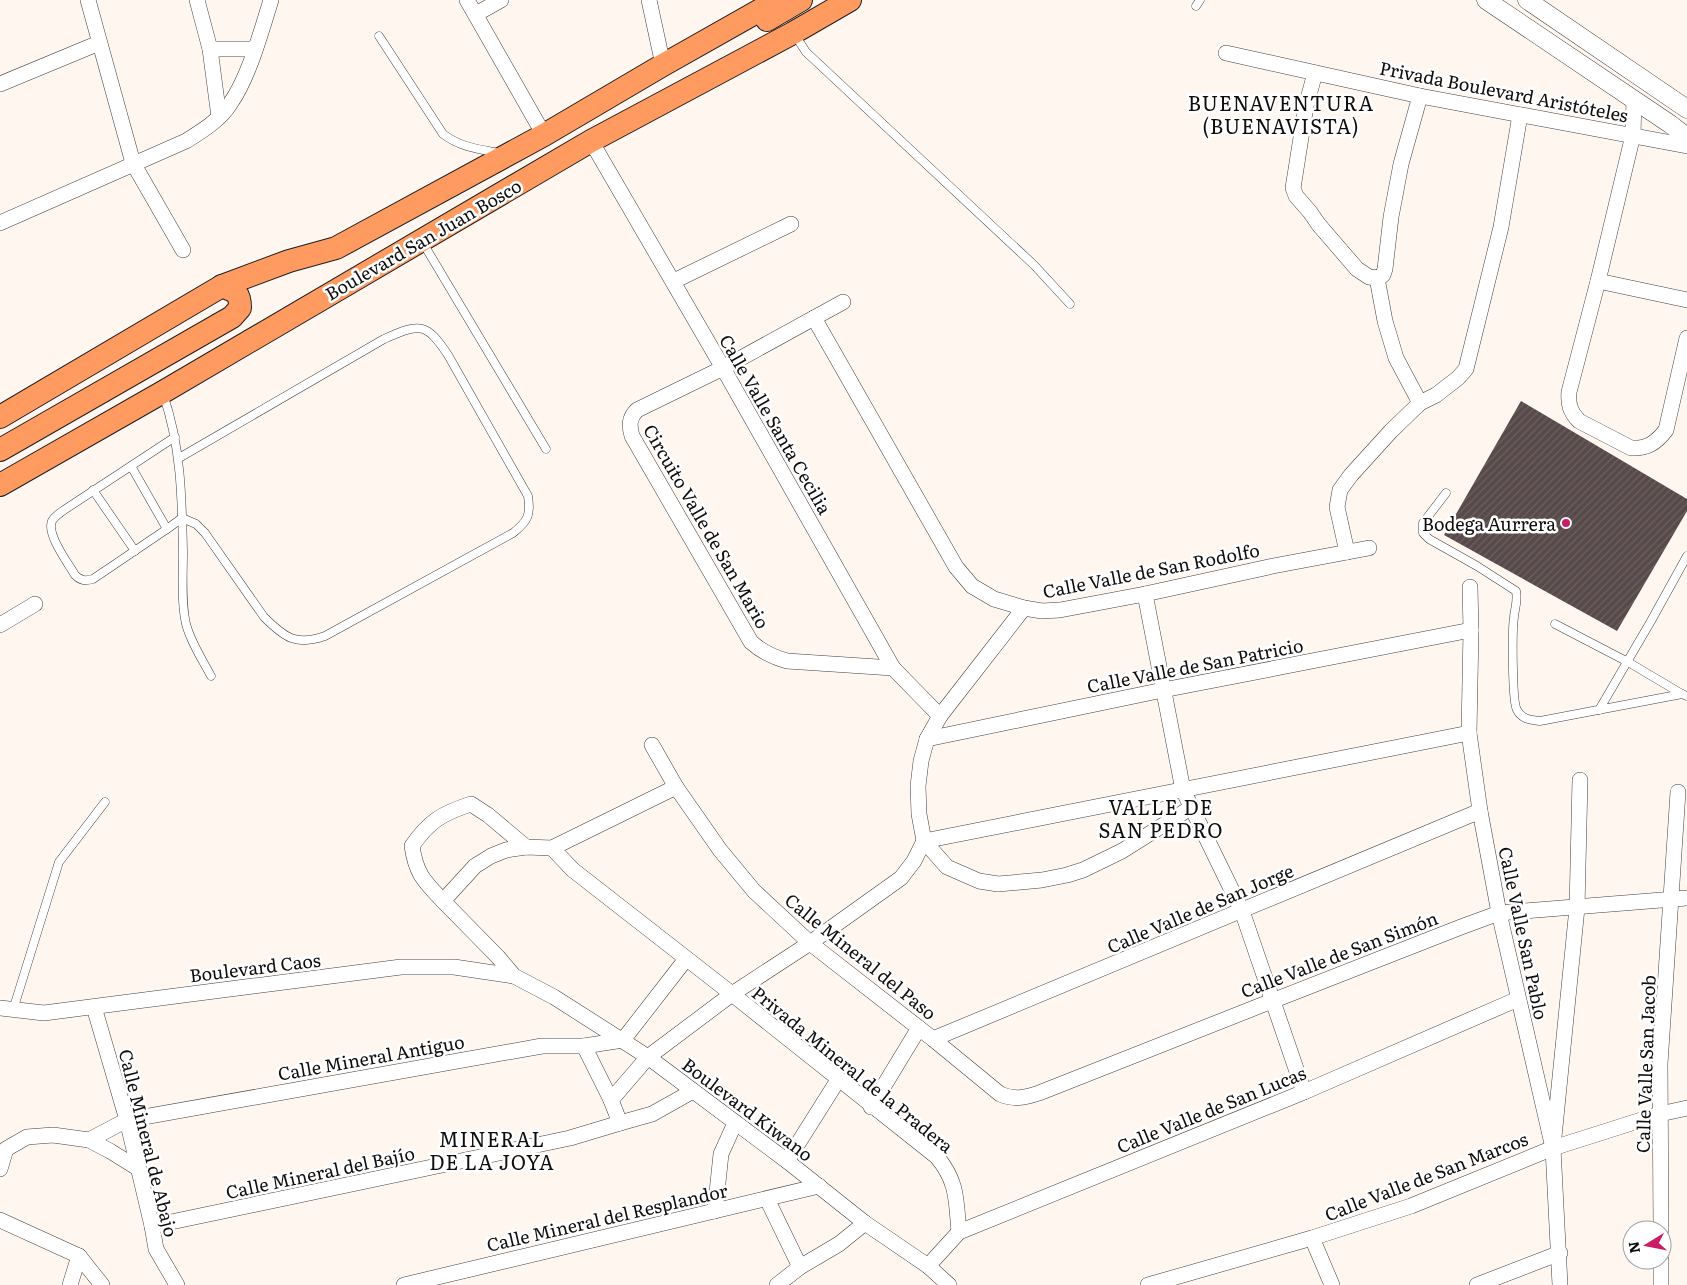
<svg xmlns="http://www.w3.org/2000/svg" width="1687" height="1285" font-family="Literata,serif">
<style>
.building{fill:url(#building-hatch)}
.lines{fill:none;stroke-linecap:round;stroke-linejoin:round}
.service-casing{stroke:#414141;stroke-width:9}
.minor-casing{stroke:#414141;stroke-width:16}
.tertiary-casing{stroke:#414141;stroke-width:19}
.primary-casing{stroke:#1f1f1f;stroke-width:24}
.service{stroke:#fff;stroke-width:8}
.minor{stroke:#fff;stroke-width:15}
.tertiary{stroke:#fff;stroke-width:18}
.primary{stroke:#ff9b60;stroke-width:22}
.poi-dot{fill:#c91b66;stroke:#fff;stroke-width:2}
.labels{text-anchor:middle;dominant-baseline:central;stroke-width:5;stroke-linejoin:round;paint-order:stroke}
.street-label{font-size:18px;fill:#0e0e0e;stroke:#fff}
.poi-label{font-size:18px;fill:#0e0e0e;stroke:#fff;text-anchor:end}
.quarter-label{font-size:20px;letter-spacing:1px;fill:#0e0e0e;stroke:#fff}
</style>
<defs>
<pattern id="building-hatch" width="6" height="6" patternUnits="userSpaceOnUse" patternTransform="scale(1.25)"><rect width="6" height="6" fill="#584a4a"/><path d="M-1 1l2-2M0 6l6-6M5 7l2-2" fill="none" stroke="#6b6060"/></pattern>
</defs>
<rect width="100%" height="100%" fill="#fff6f0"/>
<polygon class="building" points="1521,401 1687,499 1687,511 1617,631 1444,535"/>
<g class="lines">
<g class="service-casing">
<g id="service">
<polyline points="1196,6 1200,0"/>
<polyline points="795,35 806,52 1034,265 1070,304"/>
<path d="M379,36L443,134C460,147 478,149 499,153"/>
<polyline points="423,243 546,449"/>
<path d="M163,394C181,445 182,498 183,552C183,576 181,601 186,624C191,643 202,659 211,676"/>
<path d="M175,437L64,510C60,513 55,516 52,521C46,534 68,563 75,575C81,581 85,581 93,579L167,529L182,518L196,524L205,533L264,617C285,638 296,646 325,636L513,533C528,521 531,515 528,496L448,355C426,322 420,323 384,339L179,458"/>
<polyline points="131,466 167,529"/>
<polyline points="93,490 135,551"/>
<path d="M1446,493L1423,523V533L1429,539L1477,566L1516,591C1518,601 1515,607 1514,617C1512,630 1512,702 1517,710C1522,719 1530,720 1540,721L1682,694L1687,696"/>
<polyline points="1555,624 1628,662 1682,694"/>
<polyline points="1599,710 1651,621 1687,556"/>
<polyline points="13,1010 59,862 105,802"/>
</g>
</g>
<g class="minor-casing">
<g id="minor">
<polyline points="88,0 133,163 183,250"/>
<polyline points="197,0 210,49 219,117"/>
<polyline points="467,0 544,135"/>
<polyline points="649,0 663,65"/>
<polyline points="476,14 501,0"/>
<polyline points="210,49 255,49"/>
<polyline points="1226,53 1420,96 1687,146"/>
<polyline points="1315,73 1306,106 1293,188 1296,196 1310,212 1319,225 1357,269 1369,277 1377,278 1383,275 1385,269 1391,217 1401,164 1420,96"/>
<polyline points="0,84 99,43"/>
<path d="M1634,99L1633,135L1598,281L1569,392C1568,404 1570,412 1579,421L1631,448C1647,449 1656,443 1666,430L1687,338"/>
<polyline points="591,141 723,368 893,668 940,716"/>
<path d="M0,223L186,141C202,131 220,120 230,104C249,77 261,32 271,0"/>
<polyline points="1377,278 1385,321 1396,358 1420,403"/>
<polyline points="674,281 791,224"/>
<polyline points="1598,281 1687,300"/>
<path d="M843,302L723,368L637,410C629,418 629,425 632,436L751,642C762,652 773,657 787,661L893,668"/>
<polyline points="814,318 956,567 972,586 994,599 1024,608 1042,611 1060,610 1145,594 1273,566 1369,548"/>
<polyline points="1347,552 1337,507 1340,490 1351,475 1391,431 1420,403 1436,395 1458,378 1466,369 1501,227 1520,115"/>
<polyline points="1470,587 1471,630 1469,733 1480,811 1499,913 1553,1148 1560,1285"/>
<polyline points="1145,594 1183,790 1242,911 1304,1092"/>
<polyline points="1024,608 940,716 927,739 921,761 918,786 919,814 924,841 947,867 979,881 998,884 1042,880 1067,875 1083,870 1122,851 1192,807"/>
<polyline points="0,625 35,604"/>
<polyline points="927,739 1163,690 1471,630"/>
<path d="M652,745L676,787L720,850L754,891L810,943L933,1039L1000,1094C1014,1100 1024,1098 1039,1093L1272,1001L1461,927L1499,913L1687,898"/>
<polyline points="924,841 1469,733"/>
<path d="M552,848L573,870L732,994L937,1157C958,1182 956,1201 959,1232"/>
<path d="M443,901C424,881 416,874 412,846C429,821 443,813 471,804L488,815L526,847"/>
<polyline points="514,976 498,957 443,901 475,866 491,856 506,850 526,847 552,848 676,787"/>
<polyline points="94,1007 127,1120 152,1226 156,1249 177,1285"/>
<polyline points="0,1008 44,1013 401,967 454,967 514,976 554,997 648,1057 787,1161 865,1223 928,1266 949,1285"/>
<polyline points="933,1039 1480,811"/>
<polyline points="584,1046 611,1100"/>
<polyline points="871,1107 919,1028"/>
<polyline points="620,1123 652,1114 693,1091"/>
<polyline points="1554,1137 1577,908 1580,780"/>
<polyline points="89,1140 127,1120 542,1046 584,1046 623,1040 686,959"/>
<polyline points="787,1161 838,1080"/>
<polyline points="0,1169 6,1149 27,1137 53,1135 89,1140 110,1151 139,1169"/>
<polyline points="767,1199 800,1267"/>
<polyline points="715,1211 721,1154 735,1123"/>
<polyline points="0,1220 79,1256 102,1285"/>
<polyline points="152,1226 570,1138 620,1123 611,1100 648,1057 732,994 810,943 901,878 914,861 924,841"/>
<polyline points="1661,1230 1660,1064 1678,792"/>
<polyline points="1312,1238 1332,1285"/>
<polyline points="1661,1260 1661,1285"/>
<polyline points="928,1266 959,1232 1304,1092 1518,999"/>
<polyline points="70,1285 79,1256"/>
<polyline points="404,1285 819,1186"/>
<polyline points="777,1285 800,1267 839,1244 865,1223"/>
<polyline points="1148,1285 1312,1238 1411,1206 1553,1148 1660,1114 1687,1108"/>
<polyline points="1477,1285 1560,1253"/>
</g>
</g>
<g class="tertiary-casing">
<g id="tertiary">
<polyline points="1486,0 1670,124 1687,137"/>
<polyline points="1527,0 1687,109"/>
</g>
</g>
<g class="primary-casing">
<g id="primary">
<polyline points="767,20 801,0"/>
<polyline points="0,417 222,286 289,261 336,248 544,135 663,65 778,0"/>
<path d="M0,450L232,317L240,308C240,292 236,292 222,286"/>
<polyline points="0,485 163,392 591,141 793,33 850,0"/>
</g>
</g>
<use href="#service" class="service"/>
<use href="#minor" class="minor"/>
<use href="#tertiary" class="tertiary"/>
<use href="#primary" class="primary"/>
</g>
<circle class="poi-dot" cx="1566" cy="523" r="5"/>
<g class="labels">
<g class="street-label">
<text transform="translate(1504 91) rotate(11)">Privada Boulevard Aristóteles</text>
<text transform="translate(423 239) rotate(-30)">Boulevard San Juan Bosco</text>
<text transform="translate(776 424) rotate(60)">Calle Valle Santa Cecilia</text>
<text transform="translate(707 526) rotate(60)">Circuito Valle de San Mario</text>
<text transform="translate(1151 570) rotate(-11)">Calle Valle de San Rodolfo</text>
<text transform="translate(1195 665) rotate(-11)">Calle Valle de San Patricio</text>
<text transform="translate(1200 908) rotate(-23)">Calle Valle de San Jorge</text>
<text transform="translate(1524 933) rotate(78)">Calle Valle San Pablo</text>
<text transform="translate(1339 954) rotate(-21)">Calle Valle de San Simón</text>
<text transform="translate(861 956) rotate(39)">Calle Mineral del Paso</text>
<text transform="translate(255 967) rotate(-7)">Boulevard Caos</text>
<text transform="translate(371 1057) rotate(-10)">Calle Mineral Antiguo</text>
<text transform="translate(1645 1064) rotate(-88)">Calle Valle San Jacob</text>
<text transform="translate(853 1069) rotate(39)">Privada Mineral de la Pradera</text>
<text transform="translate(748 1109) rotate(37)">Boulevard Kiwano</text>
<text transform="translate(1211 1109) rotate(-22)">Calle Valle de San Lucas</text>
<text transform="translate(149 1143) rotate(76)">Calle Mineral de Abajo</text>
<text transform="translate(320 1172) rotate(-12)">Calle Mineral del Bajío</text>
<text transform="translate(1426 1176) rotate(-21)">Calle Valle de San Marcos</text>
<text transform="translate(607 1217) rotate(-13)">Calle Mineral del Resplandor</text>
</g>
<g class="poi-label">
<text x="1556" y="523">Bodega Aurrera</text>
</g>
<g class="quarter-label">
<text x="1281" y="102">BUENAVENTURA<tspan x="1281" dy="23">(BUENAVISTA)</tspan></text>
<text x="1161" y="806">VALLE DE<tspan x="1161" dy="23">SAN PEDRO</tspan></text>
<text x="492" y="1138">MINERAL<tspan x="492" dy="23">DE LA JOYA</tspan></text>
</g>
</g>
<g transform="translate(1647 1245) rotate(260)"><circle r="24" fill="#ffffff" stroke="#9f9f9f"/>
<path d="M0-4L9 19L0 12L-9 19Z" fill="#c91b66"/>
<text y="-8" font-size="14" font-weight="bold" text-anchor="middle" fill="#0e0e0e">N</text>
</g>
</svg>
